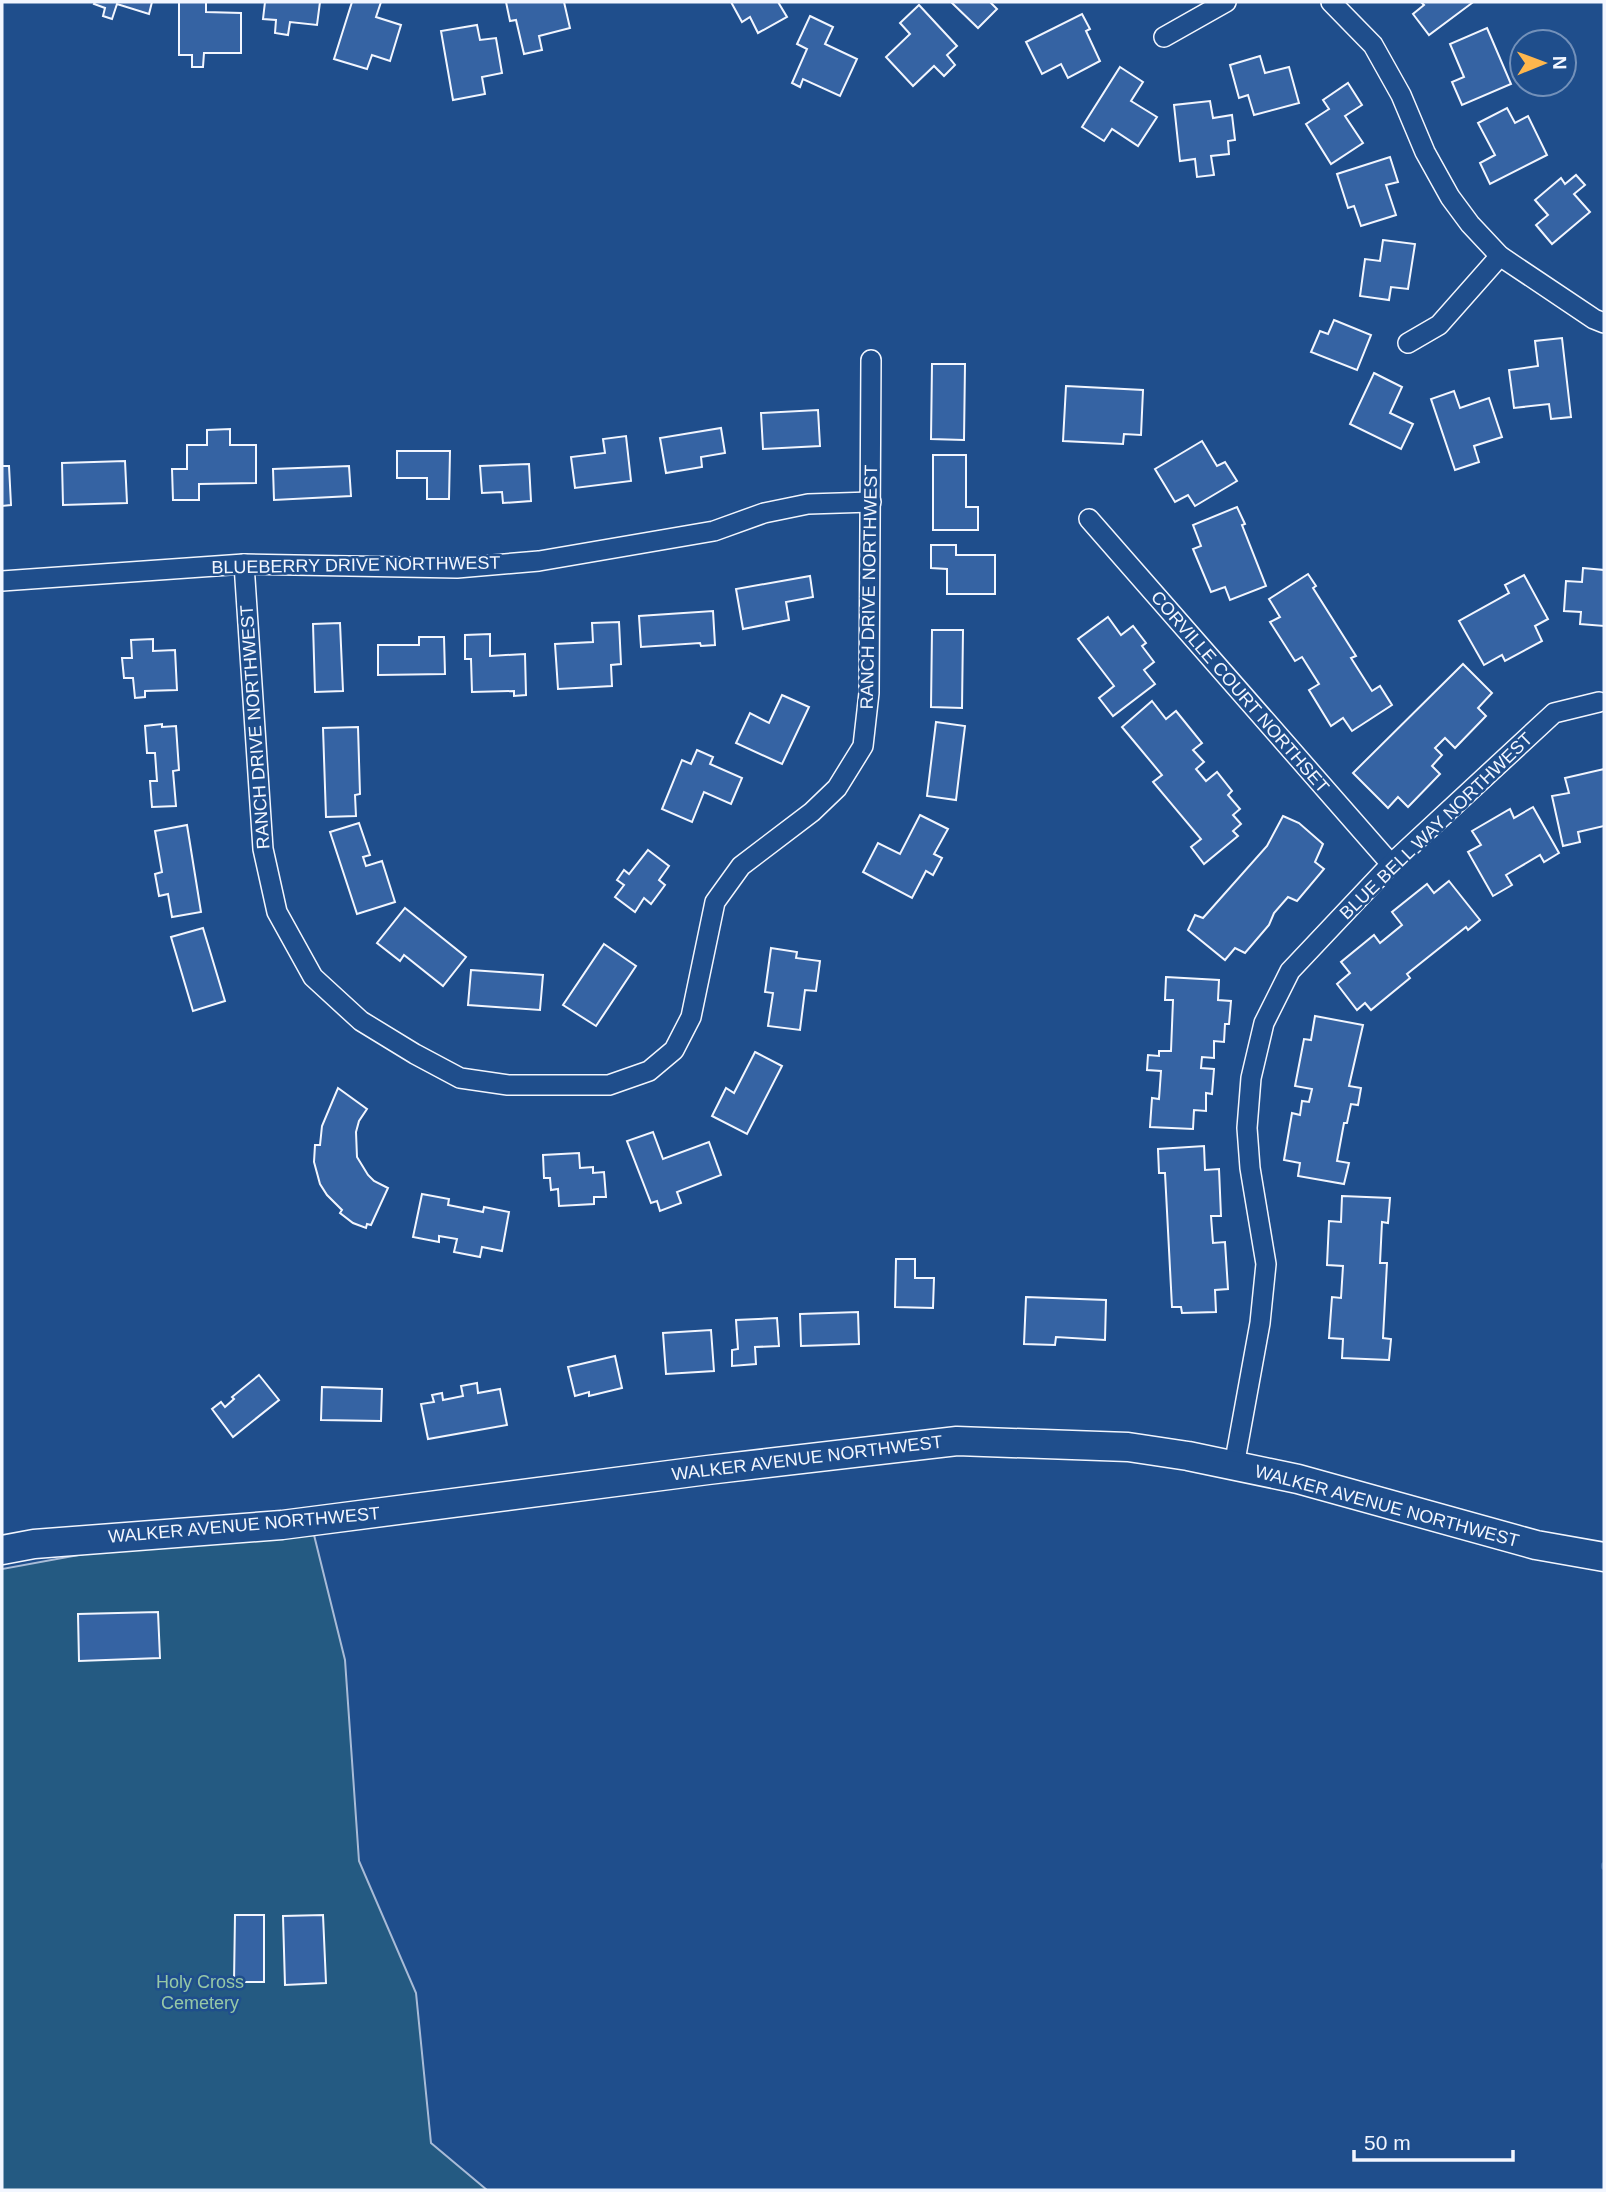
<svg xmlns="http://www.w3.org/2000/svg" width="1606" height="2192" font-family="Arial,sans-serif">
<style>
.green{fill:#245a82;stroke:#a8bbd7;stroke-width:2}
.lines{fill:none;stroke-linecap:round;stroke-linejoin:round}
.stream{stroke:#3b69a3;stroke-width:6}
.building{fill:#3563a3;stroke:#f2f6ff;stroke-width:2}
.minor-casing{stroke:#f2f6ff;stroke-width:22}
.secondary-casing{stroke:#f2f6ff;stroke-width:31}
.minor{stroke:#1f4e8c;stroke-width:19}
.secondary{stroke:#1f4e8c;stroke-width:28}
.labels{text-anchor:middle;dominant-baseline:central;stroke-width:5;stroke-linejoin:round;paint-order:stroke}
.street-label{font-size:18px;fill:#f2f6ff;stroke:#1f4e8c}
.park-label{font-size:18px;fill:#97c8a6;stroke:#1f4e8c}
</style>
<rect width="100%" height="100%" fill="#1f4e8c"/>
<polygon class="green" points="314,1535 345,1660 359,1861 416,1993 431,2143 487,2190 2,2190 2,1569 106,1550"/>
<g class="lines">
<polyline class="stream" points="1604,1865 1604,1867"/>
</g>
<g class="building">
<polygon points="95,2 152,2 149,14 117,4 112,19 103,16 105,8 94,4"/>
<polygon points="179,2 206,2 206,12 241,13 241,53 204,53 203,67 192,67 192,55 179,55"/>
<polygon points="265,2 320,2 317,25 290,22 288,35 275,33 276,20 263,19"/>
<polygon points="352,2 381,2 376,17 401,25 390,61 372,55 367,69 334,59"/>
<polygon points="506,2 564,2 570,28 539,36 542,50 524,54 516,20 510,21"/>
<polygon points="731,2 778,2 787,17 758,33 750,17 742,22"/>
<polygon points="951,2 990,2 997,9 978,28"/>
<polygon points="1421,2 1471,2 1472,3 1429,35 1413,14 1424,5"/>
<polygon points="919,5 957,46 947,55 955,65 944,76 934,66 913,86 886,57 910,34 900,23"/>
<polygon points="1082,14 1090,29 1086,31 1100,61 1068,78 1061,64 1042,74 1026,42"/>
<polygon points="810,16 833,27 825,44 857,59 840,96 803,79 800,87 792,83 807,49 797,44"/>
<polygon points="477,25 480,40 496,38 502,73 482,77 485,94 453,100 441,31"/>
<polygon points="1487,28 1511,84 1462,105 1452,82 1464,77 1450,44"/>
<polygon points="1260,56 1265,73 1289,67 1299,103 1254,115 1248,95 1239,98 1230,65"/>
<polygon points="1120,67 1143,82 1131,101 1157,117 1138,146 1112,129 1104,141 1082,127"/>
<polygon points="1348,83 1362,105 1345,116 1363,143 1331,164 1306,124 1329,109 1323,100"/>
<polygon points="1210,101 1213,118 1232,115 1235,140 1228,141 1229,154 1211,156 1214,175 1197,177 1195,159 1180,161 1174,105"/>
<polygon points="1507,108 1515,123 1528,116 1547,155 1490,184 1480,163 1495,155 1478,123"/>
<polygon points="1390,157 1398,182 1386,185 1396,215 1361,226 1354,206 1348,208 1337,174"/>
<polygon points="1576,175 1585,185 1574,194 1590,212 1552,244 1536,225 1548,215 1535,200 1561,178 1565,184"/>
<polygon points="1383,240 1415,244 1408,289 1391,287 1389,300 1360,296 1365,259 1380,261"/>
<polygon points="1334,320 1371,335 1357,370 1311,352 1320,331 1328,334"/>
<polygon points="1562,338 1571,417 1551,419 1549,404 1514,408 1509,370 1538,366 1535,341"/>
<polygon points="932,364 965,364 964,440 931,439"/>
<polygon points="1374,373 1402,387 1390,413 1413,424 1401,449 1350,424"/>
<polygon points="1066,386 1143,390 1141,435 1124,434 1123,444 1063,441"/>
<polygon points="1454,391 1460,408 1489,398 1502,437 1474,446 1479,462 1455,470 1431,399"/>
<polygon points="818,410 820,446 763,449 761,413"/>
<polygon points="721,428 725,453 701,457 702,467 666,473 660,438"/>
<polygon points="230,429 230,445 256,445 256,483 199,484 199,500 173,500 172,469 187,469 187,445 207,445 207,430"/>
<polygon points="626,436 631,481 575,488 571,457 605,453 603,439"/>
<polygon points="1202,441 1217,466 1225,462 1237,481 1195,506 1188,495 1175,502 1155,469"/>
<polygon points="397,451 450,451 449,499 427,499 427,478 397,478"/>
<polygon points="933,455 966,455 966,507 978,507 978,530 933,530"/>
<polygon points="125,461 127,503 63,505 62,463"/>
<polygon points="529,464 531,501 503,503 502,492 482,493 480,466"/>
<polygon points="2,466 9,466 11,505 2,506"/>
<polygon points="349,466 351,496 274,500 273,469"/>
<polygon points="1237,507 1245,524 1242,525 1266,586 1230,600 1225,587 1211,592 1193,549 1201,546 1193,525"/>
<polygon points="931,545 956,545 956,555 995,555 995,594 947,594 947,569 931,568"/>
<polygon points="1583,568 1604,570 1604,626 1580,624 1581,612 1564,611 1566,581 1582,582"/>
<polygon points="1308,574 1316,586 1313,588 1356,656 1351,658 1372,691 1380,686 1392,705 1352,731 1343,718 1331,726 1309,690 1319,684 1302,657 1295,661 1270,622 1280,617 1269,599"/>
<polygon points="1524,575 1548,619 1535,626 1542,641 1505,661 1502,655 1484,665 1459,621 1509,593 1505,585"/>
<polygon points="810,576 813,597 786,602 789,620 743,629 736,589"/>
<polygon points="713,611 715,645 701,646 700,643 641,647 639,616"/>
<polygon points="1108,617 1121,635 1133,626 1146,643 1142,646 1154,662 1144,670 1155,684 1113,716 1099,698 1114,686 1078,639"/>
<polygon points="619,622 621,664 611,665 612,686 558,689 555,644 593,642 592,623"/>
<polygon points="340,623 343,691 315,692 313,624"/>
<polygon points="932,630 963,630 962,708 931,707"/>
<polygon points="490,634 490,656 525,654 526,695 514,696 514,691 472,692 471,659 465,659 465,635"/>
<polygon points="419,637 444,637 445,674 378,675 378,645 419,645"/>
<polygon points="153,639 153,651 175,650 177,690 145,691 145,697 135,698 133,678 124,678 122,658 132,658 131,640"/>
<polygon points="1463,664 1492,693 1478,708 1486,716 1455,748 1445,738 1435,748 1442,755 1432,766 1440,774 1408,807 1398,797 1388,808 1353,773"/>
<polygon points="782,695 809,707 782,764 736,743 750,713 769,723"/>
<polygon points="1152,701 1166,719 1176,711 1202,743 1193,750 1204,762 1196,769 1206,781 1217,772 1232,791 1228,795 1240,809 1233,815 1241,824 1233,831 1238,836 1204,864 1191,847 1201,839 1153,782 1162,775 1122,727"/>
<polygon points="936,722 965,726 956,800 927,796"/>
<polygon points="162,724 162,727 176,726 179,770 173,771 176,806 152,807 150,781 157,781 155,753 147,753 145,726"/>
<polygon points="358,727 360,794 355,795 356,816 326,817 323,728"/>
<polygon points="697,750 713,757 710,764 742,778 731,804 704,792 692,822 662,809 682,760 691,764"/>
<polygon points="1604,769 1604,826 1578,832 1580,842 1563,846 1552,796 1569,793 1565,778"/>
<polygon points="1533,807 1559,853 1544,862 1540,855 1506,875 1512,885 1493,896 1468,852 1481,845 1472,831 1510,809 1514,818"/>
<polygon points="920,815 948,829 934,854 942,858 933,875 926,871 912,898 863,872 878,843 900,854"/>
<polygon points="1283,816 1299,823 1323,844 1315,862 1324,869 1297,901 1288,897 1274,913 1269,925 1245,953 1235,948 1225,960 1188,930 1195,915 1203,918 1267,846"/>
<polygon points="359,823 370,855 363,857 366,866 382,861 395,902 357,914 330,832"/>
<polygon points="187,825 201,912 172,917 168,894 159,896 155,874 162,872 155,831"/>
<polygon points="648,850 669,866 659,880 665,885 651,904 644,898 635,912 615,897 624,885 617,880 624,870 629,874"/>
<polygon points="1449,881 1480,920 1468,930 1466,927 1407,974 1410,978 1371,1010 1365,1003 1357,1010 1337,984 1350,973 1341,962 1374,935 1380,943 1402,925 1392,912 1427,884 1434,893"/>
<polygon points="405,908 466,957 443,986 404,955 400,961 377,943"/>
<polygon points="203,928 225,1001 193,1011 171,937"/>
<polygon points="604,944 636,966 596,1026 563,1005"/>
<polygon points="771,948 797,952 796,958 820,961 816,991 805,990 800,1030 768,1026 773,993 765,992"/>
<polygon points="471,970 543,975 540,1010 468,1005"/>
<polygon points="1166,977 1219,980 1218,1000 1231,1001 1229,1024 1225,1024 1224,1042 1214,1041 1214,1058 1202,1057 1201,1068 1214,1069 1212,1094 1206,1093 1206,1111 1194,1110 1193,1129 1150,1127 1152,1098 1159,1099 1161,1071 1147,1070 1148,1055 1159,1056 1159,1051 1171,1051 1173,1000 1165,1000"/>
<polygon points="1315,1016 1363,1025 1349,1086 1361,1088 1358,1105 1351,1104 1347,1123 1344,1123 1337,1161 1349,1163 1344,1184 1298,1176 1300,1163 1284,1160 1292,1113 1300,1115 1302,1101 1309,1102 1312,1089 1295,1086 1304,1039 1311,1040"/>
<polygon points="755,1052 782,1066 747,1134 712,1116 726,1088 734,1093"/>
<polygon points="338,1088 367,1109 359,1121 356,1132 357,1157 368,1175 374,1181 388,1188 371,1225 367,1224 366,1228 353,1223 340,1213 342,1210 327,1195 320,1184 314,1162 315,1145 320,1145 322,1126"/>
<polygon points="653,1132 663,1159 709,1142 721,1175 677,1192 681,1203 660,1211 657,1201 651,1203 627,1141"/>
<polygon points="1204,1146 1205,1170 1219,1169 1221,1216 1211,1216 1213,1243 1225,1242 1228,1289 1215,1290 1216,1312 1182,1313 1181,1307 1172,1307 1165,1173 1159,1173 1158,1149"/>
<polygon points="579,1153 580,1168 593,1167 593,1173 604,1172 606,1197 594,1197 594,1204 559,1206 558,1189 551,1190 550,1178 544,1178 543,1155"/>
<polygon points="422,1194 449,1199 448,1205 483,1212 484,1207 509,1212 502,1251 482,1247 480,1257 454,1252 457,1239 439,1236 439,1242 413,1237"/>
<polygon points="1342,1196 1390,1198 1388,1223 1382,1222 1380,1263 1387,1263 1383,1338 1391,1339 1389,1360 1342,1358 1343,1339 1329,1338 1332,1297 1341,1298 1343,1266 1327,1265 1329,1221 1341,1222"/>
<polygon points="896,1259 915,1259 915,1278 934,1278 933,1308 895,1307"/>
<polygon points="1026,1297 1106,1300 1105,1340 1056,1337 1055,1345 1024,1344"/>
<polygon points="858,1312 859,1344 801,1346 800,1314"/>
<polygon points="777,1318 779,1346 755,1347 756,1364 732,1366 732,1350 738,1349 736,1320"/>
<polygon points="711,1330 714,1371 666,1374 663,1333"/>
<polygon points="615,1356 622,1388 589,1396 589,1392 575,1396 568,1367"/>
<polygon points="259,1375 279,1400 233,1437 212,1409 221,1402 225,1407 234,1399 232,1397"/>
<polygon points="477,1383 478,1393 500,1389 507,1425 428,1439 421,1404 434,1402 432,1395 442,1393 443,1400 463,1396 461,1386"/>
<polygon points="322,1387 382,1389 381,1421 321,1420"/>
<polygon points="158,1612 160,1658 79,1661 78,1614"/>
<polygon points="235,1915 264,1915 264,1982 234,1982"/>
<polygon points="323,1915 326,1983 285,1985 283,1916"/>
</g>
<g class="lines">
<g class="minor-casing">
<g id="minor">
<polyline points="1331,2 1373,45 1401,95 1425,152 1450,197 1470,224 1500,256 1594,319 1604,323"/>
<polyline points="1164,37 1226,2"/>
<polyline points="1408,343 1439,325 1500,256"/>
<polyline points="1089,519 1391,864"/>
<polyline points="244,564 263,849 277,912 313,977 361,1021 415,1054 460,1078 508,1085 609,1085 649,1071 674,1050 691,1017 715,902 741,866 812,812 837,788 863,746 869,693 871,360"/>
<polyline points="2,581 244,564 457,568 539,561 714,531 764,513 808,504 871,502"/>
<polyline points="1234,1466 1260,1323 1266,1264 1250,1168 1247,1128 1251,1078 1264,1023 1290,971 1391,864 1554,713 1599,702"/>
</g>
</g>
<g class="secondary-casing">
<polyline id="secondary" points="2,1550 34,1544 282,1525 708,1470 957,1441 1128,1447 1188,1456 1298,1479 1536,1545 1604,1557"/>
</g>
<use href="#minor" class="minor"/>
<use href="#secondary" class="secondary"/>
</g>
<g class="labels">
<g class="street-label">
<text transform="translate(356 565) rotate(-1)">BLUEBERRY DRIVE NORTHWEST</text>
<text transform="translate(869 587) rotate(-89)">RANCH DRIVE NORTHWEST</text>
<text transform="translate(1240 692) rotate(49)">CORVILLE COURT NORTHSET</text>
<text transform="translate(255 727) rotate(-94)">RANCH DRIVE NORTHWEST</text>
<text transform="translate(1436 826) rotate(-44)">BLUE BELL WAY NORTHWEST</text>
<text transform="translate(807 1458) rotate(-7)">WALKER AVENUE NORTHWEST</text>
<text transform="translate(1387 1506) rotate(15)">WALKER AVENUE NORTHWEST</text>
<text transform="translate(244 1525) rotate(-5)">WALKER AVENUE NORTHWEST</text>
</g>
<g class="park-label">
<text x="200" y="1982">Holy Cross<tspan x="200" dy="21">Cemetery</tspan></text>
</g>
</g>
<rect width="1606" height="2192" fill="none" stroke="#f2f6ff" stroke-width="7"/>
<g transform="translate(1543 63) rotate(89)"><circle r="33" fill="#1f4e8c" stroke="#7391ba" stroke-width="2"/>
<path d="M0-5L12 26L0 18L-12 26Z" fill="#ffb74d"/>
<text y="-10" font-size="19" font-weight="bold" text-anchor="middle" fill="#f2f6ff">N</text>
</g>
<path d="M1354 2150v10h159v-10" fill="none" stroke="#f2f6ff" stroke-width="3.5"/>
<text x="1364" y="2150" font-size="21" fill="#f2f6ff" stroke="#1f4e8c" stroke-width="5" paint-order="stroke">50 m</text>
</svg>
